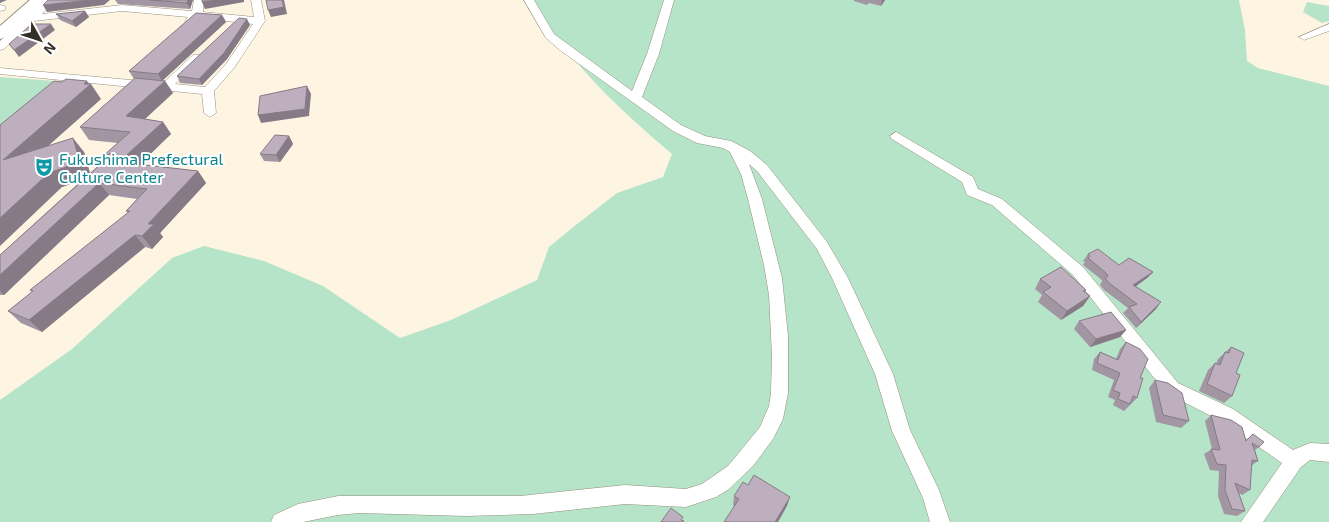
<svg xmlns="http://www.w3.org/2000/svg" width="1329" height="522" font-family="'Exo 2',sans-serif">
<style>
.green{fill:#b6e4c8}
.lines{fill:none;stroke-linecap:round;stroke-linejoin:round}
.street-casing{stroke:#968f7d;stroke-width:1}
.secondary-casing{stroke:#968f7d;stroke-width:2}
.street{fill:#fff;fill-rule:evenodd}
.secondary{fill:#fff;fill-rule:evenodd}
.wall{fill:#a396a3}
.shaded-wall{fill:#857a85}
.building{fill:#beafbe;stroke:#857a85}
.labels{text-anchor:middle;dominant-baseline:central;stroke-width:4;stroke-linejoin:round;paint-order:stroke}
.culture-label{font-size:16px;fill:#0d838f;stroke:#fff;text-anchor:start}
</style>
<rect width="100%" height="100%" fill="#fdf5e1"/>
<g class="green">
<path d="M533,0H1239L1245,30L1247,61L1258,68L1329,86V522H0V400L72,349L172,258L204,246L264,261L323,286L400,338L451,320L537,280L549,247L572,228L617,193L663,177L672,154C619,109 567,61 533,0Z"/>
<polygon points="1307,2 1329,6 1329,21 1322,23 1303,12"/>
<polygon points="0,77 68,82 0,143"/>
</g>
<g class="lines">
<g class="street-casing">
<g id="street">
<polygon points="45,0 56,0 42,14 122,5 192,11 194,0 204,0 203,12 254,17 251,0 261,0 265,21 234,68 214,91 216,113 210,117 204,113 202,94 0,74 0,68 163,83 193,55 201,55 201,59 175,84 205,87 226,64 253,24 199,18 190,24 185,21 188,17 122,11 34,21 4,49 0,50 0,41 20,23 12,22 12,18 28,15"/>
<polygon points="524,0 534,0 554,34 632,91 647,54 664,0 674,0 659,54 642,97 681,125 705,136 731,141 750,151 767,165 827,242 848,278 893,374 910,430 939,490 950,522 930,522 923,498 892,431 875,374 832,278 817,249 757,171 749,164 762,199 782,278 788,336 788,393 783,419 773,439 753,466 729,489 716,497 686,507 625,504 533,514 467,516 359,513 338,515 303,522 271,522 274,515 298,504 338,496 520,496 625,485 686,489 702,484 728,466 760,427 769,406 771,393 772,356 769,295 764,265 748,199 741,174 730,152 723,148 697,143 673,131 561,51 546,38"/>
<polygon points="0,5 5,6 5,10 0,11"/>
<polygon points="1329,24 1329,31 1304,40 1299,37"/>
<polygon points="896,132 973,177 978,189 1002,199 1083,267 1178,383 1233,409 1293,450 1310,443 1329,444 1329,462 1310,460 1301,467 1263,522 1241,522 1282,463 1221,421 1166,393 1073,275 992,205 967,195 962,182 892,139 890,136"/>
</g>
</g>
<g class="secondary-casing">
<polygon id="secondary" points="30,0 47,0 6,37 0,39 0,26"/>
</g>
<use href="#street" class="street"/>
<use href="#secondary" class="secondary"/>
</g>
<g class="wall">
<polygon points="115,0 193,0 190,9 118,4"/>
<polygon points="854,0 885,0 881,6 869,3 867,5 854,1"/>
<polygon points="85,11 89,17 76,27 60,20 56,14"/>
<polygon points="222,15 226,22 163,80 165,81 173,93 145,119 163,122 171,134 139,164 198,171 206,183 160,233 163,237 152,249 145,247 42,332 21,323 8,311 32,292 30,290 128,213 126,211 137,199 109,195 4,295 0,295 0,255 83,179 62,187 0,125 101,99 48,146 84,152 90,173 106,159 118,143 89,140 80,127 134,79 129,71"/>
<polygon points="250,25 227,59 202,85 180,83 177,76"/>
<polygon points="289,136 293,144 280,162 264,161 260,154"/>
<polygon points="1088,254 1119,265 1153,272 1147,278 1136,286 1156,309 1136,328 1123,313 1128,308 1104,290 1100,285 1102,281 1102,280 1083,265 1085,262 1083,261"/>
<polygon points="1040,279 1086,290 1084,292 1090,296 1083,306 1061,320 1038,302 1042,295 1035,289"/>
<polygon points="1079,321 1126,330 1120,337 1090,347 1074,329"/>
<polygon points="1126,342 1140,378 1137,398 1124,411 1113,405 1115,400 1108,397 1114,380 1092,370 1094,359 1100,352 1116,359 1120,349"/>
<polygon points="1231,347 1236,373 1232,396 1224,403 1199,391 1208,370 1215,363 1216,364 1218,359"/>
<polygon points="1155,380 1189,421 1181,428 1156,422 1149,388"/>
<polygon points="1211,415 1246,440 1253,434 1259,447 1255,450 1258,461 1251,466 1250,490 1242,495 1239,493 1245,511 1237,516 1224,514 1218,496 1219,471 1210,470 1204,454 1212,449 1205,421"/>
<polygon points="734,496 787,506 734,506 733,505"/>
</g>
<g class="shaded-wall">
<polygon points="0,0 7,0 0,3"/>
<polygon points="90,0 110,0 104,5 47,12 43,5"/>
<polygon points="188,0 193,0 190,9 187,3"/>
<polygon points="217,0 244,0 244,2 205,9 202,2"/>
<polygon points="282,0 284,0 287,14 271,17 268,10"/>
<polygon points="882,0 885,0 881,6"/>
<polygon points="85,11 89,17 76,27 72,21"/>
<polygon points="222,15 226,22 162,81 158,74"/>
<polygon points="247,19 250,25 227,59 202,85 199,79"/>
<polygon points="51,24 55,30 19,57 14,50"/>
<polygon points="87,81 90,85 91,84 101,99 16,174 3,160"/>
<polygon points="165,81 173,93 134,129 126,116"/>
<polygon points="307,86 311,94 309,116 261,123 258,115"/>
<polygon points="163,122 171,134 129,175 119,162"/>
<polygon points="289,136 293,144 280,162 276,155"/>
<polygon points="73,138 84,152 91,177 62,187 0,246 0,218"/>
<polygon points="113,153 112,169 103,156"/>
<polygon points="198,171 206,183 160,233 163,237 152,249 142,236 148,224"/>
<polygon points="99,183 109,195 4,295 0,291 0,275"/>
<polygon points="135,235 145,247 42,332 29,320"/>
<polygon points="1153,272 1147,278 1128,292 1133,285"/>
<polygon points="1090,296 1083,306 1061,320 1067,311"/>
<polygon points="1161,302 1156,309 1136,328 1141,322"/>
<polygon points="1126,330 1120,337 1090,347 1096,339"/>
<polygon points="790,497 787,506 778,522 775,522"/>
</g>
<g class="building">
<polygon points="48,0 90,0 43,5"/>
<polygon points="150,0 188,0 187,3"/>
<polygon points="202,0 217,0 202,2"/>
<polygon points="266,0 282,0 284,7 268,10"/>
<polygon points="85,11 72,21 56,14"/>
<polygon points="196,13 222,15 158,74 129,71"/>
<polygon points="239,18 247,19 224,53 199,79 177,76"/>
<polygon points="32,24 51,24 14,50 9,44"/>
<polygon points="135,78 165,81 126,116 163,122 119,162 198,171 148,224 154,224 142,236 135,235 29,320 8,311 33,291 30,290 130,211 126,211 147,189 99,183 0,275 0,255 113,153 103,156 130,132 80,127"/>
<polygon points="66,79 87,81 84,84 91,84 3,160 73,138 80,162 49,173 0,218 0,125 54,81 62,82"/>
<polygon points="307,86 305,109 258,115 260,96"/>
<polygon points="275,135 289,136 276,155 260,154"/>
<polygon points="1098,249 1119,265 1129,258 1153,272 1133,285 1161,302 1141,322 1129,307 1137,304 1109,283 1105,278 1108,276 1106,273 1088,258 1090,256 1088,254"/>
<polygon points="1061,267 1086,290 1083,291 1090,296 1067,311 1043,292 1051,287 1040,279"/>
<polygon points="1111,312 1126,330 1096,339 1079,321"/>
<polygon points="1126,342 1140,349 1148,359 1140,378 1143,378 1137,398 1133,396 1130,404 1118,399 1120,393 1113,390 1120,373 1097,363 1100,352 1118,360"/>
<polygon points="1231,347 1244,353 1236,373 1240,375 1232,396 1207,384 1215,363 1220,365 1225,352 1229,353"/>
<polygon points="1155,380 1168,383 1182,393 1189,421 1163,415"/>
<polygon points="1211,415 1231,420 1242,427 1246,441 1253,434 1264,442 1259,447 1252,443 1258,461 1252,460 1250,490 1235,483 1245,511 1232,509 1225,490 1226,465 1217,464 1211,449 1220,450"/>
<polygon points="754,475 790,497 775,522 724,522 739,499 734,496 743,482 748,485"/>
<polygon points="671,508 683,517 681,520 684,521 683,522 661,522"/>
</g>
<defs>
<g id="theatre-bare" transform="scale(1.5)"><path d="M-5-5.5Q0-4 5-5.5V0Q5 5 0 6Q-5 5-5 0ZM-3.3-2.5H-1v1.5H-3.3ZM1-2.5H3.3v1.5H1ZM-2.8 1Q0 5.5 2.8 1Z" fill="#0f9aa8" stroke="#fff" stroke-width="2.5" paint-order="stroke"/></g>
</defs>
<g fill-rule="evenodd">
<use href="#theatre-bare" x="44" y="167"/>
</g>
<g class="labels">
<g class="culture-label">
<text x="59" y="158">Fukushima Prefectural<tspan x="59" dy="18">Culture Center</tspan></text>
</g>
</g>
<g transform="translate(40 40) rotate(130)" stroke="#ffffff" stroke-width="4" paint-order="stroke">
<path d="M0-4L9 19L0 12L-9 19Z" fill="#322f27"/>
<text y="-8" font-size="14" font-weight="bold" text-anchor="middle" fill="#322f27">N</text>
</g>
</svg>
